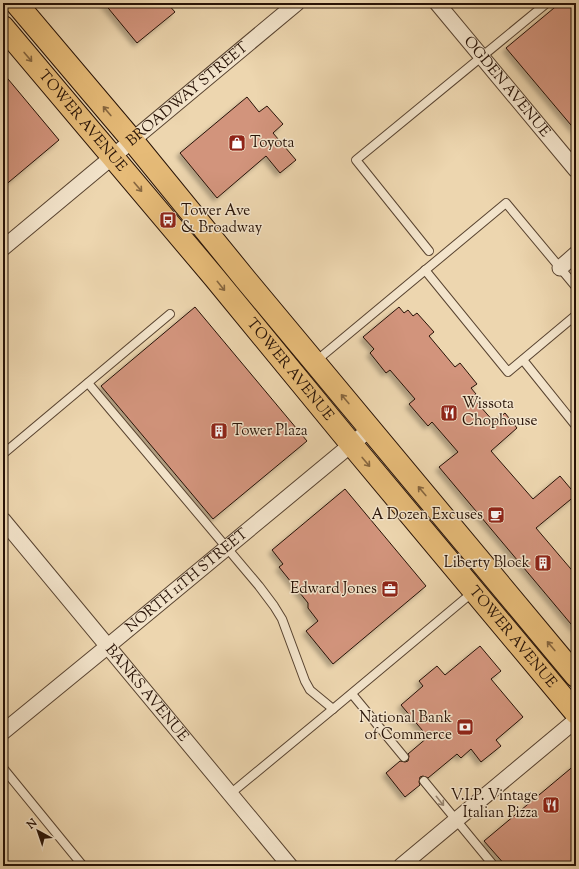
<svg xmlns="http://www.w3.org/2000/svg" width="579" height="869" font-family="'Sorts Mill Goudy',serif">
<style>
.building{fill:#d2947c;stroke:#271206;filter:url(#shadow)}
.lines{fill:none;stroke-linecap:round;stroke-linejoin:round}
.service-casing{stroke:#584330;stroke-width:10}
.minor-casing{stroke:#584330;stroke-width:17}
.primary-casing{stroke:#271206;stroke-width:24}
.service{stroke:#f3e4cb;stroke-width:8}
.minor{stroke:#f3e4cb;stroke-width:15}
.primary{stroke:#e6bb78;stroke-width:22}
.oneway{stroke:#86663f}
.oneway2{stroke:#978672}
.labels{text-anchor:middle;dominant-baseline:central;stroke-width:3;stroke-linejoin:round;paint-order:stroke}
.street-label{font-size:15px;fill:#271206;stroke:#f3e4cb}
.poi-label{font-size:15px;fill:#271206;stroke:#f3e4cb;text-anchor:end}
</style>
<defs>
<filter id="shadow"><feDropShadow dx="-3.5" dy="3.5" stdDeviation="2" flood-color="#0004"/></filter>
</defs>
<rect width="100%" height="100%" fill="#edd6af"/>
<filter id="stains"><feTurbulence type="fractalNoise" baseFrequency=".005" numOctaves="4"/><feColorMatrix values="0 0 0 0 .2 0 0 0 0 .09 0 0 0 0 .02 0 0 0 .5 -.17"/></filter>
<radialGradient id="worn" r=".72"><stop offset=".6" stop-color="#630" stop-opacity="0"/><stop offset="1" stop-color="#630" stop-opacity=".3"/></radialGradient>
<g class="building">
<polygon points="104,3 167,3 175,12 137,43"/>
<polygon points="560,3 576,3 576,131 506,48"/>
<polygon points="3,73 59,140 3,187"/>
<polygon points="247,97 259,112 267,106 283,124 273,133 296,160 280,173 266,156 217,198 180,153"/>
<polygon points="195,307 307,441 213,519 101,386"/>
<polygon points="399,307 404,313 408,310 413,316 417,313 434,332 429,336 455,367 460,363 477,384 471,388 476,394 472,397 494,422 505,413 517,428 491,451 533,499 560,476 576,495 536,528 576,575 576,630 439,467 458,452 432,422 428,426 409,404 415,399 390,370 386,373 370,353 374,349 363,337"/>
<polygon points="345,489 426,586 333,664 306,631 318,621 308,608 308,603 279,567 283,564 272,550"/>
<polygon points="480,646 501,671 491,679 523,717 496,740 501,746 481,762 471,749 461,758 457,754 428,778 423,776 420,777 419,782 420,785 405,797 386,773 400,761 405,762 408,761 409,756 408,754 428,737 401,705 423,686 419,681 437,666 445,675"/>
<polygon points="576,764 576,866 506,866 484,841"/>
</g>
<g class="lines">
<g class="service-casing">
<g id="service">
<polyline points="429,251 356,160 547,3"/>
<polyline points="425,270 508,372 576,315"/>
<polyline points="523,360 576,426"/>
<polyline points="316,361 506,203 576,287"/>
<polyline points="88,383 259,586 274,606 282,619 305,681 310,690 333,709"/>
<polyline points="3,454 170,314"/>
<polyline points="352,694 404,757"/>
<polyline points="3,768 83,866"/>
<polyline points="424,781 494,866"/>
<polyline points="230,794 333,709 473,592"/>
</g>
</g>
<g class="minor-casing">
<g id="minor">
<path id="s1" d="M437,3L576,170"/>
<path id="s2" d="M3,248L297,3"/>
<polyline points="560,268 576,254"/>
<path id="s3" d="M3,520L290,866"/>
<path id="s4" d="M3,732L108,646L370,429"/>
<polyline points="401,866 576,720"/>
</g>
</g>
<g class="primary-casing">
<g id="primary">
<polyline points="16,3 132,140 246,280 576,676"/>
<path id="s5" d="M3,27L214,277L352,445L576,713"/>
</g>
</g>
<use href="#service" class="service"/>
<use href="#minor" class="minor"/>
<use href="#primary" class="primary"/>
</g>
<defs><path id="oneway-shaft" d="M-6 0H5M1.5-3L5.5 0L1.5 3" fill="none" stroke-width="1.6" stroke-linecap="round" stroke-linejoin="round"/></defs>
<g class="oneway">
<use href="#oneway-shaft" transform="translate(28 57) rotate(50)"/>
<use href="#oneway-shaft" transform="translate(107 111) rotate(-130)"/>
<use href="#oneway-shaft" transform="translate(138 187) rotate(50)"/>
<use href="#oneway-shaft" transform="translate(221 286) rotate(51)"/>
<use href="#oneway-shaft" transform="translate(345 399) rotate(-130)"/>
<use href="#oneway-shaft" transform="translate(366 462) rotate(50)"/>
<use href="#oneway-shaft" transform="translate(422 491) rotate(-130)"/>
<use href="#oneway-shaft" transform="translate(551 646) rotate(-130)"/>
</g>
<use class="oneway2" href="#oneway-shaft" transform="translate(440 801) rotate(51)"/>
<defs>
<g id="shop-square" transform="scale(0.9)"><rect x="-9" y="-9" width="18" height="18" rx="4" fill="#8f2418" stroke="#f3e4cb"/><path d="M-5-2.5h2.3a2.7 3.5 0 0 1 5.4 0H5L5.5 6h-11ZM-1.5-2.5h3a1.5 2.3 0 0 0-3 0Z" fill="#fff"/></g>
<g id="bus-square" transform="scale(0.9)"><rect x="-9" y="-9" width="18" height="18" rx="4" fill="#8f2418" stroke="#f3e4cb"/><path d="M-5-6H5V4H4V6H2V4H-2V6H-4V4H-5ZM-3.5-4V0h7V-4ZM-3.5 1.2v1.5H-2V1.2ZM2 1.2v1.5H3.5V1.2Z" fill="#fff"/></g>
<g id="restaurant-square" transform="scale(0.9)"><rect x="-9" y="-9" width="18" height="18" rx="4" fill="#8f2418" stroke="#f3e4cb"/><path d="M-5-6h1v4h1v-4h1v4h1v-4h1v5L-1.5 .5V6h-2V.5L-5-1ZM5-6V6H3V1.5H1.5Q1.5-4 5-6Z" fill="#fff"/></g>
<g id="building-square" transform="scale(0.9)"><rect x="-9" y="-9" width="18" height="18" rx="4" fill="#8f2418" stroke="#f3e4cb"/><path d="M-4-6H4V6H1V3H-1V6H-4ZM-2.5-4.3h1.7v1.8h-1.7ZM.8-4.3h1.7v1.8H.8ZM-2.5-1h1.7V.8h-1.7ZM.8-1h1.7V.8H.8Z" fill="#fff"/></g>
<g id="cafe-square" transform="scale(0.9)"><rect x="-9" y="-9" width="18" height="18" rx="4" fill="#8f2418" stroke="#f3e4cb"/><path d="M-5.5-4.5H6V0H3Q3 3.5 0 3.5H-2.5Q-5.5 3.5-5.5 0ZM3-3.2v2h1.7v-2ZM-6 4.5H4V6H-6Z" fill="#fff"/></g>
<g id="office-square" transform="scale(0.9)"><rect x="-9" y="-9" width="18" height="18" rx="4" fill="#8f2418" stroke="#f3e4cb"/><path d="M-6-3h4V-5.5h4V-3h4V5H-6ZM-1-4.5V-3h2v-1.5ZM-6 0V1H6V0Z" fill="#fff"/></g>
<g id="bank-square" transform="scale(0.9)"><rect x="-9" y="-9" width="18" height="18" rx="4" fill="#8f2418" stroke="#f3e4cb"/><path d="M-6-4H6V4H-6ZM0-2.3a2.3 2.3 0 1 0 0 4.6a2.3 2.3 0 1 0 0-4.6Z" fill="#fff"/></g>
</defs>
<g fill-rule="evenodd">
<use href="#shop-square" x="237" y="143"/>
<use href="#bus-square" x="168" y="220"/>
<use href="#restaurant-square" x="449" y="413"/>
<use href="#building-square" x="219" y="431"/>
<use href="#cafe-square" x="496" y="515"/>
<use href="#building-square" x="543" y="563"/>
<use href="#office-square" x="390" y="589"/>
<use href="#bank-square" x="465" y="727"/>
<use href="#restaurant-square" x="551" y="805"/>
</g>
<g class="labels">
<g class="street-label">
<text stroke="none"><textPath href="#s1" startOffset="109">OGDEN AVENUE</textPath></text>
<text stroke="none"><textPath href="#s2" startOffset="240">BROADWAY STREET</textPath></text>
<text stroke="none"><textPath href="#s5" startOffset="123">TOWER AVENUE</textPath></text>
<text stroke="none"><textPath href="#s5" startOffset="447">TOWER AVENUE</textPath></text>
<text stroke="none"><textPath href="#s4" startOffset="238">NORTH 11TH STREET</textPath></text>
<text stroke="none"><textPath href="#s5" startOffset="795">TOWER AVENUE</textPath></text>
<text stroke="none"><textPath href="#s3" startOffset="225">BANKS AVENUE</textPath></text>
</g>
<g class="poi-label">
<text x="250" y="143" text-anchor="start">Toyota</text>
<text x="181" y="211" text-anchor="start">Tower Ave<tspan x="181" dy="17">&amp; Broadway</tspan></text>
<text x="462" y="404" text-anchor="start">Wissota<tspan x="462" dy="17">Chophouse</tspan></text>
<text x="232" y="431" text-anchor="start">Tower Plaza</text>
<text x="483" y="515">A Dozen Excuses</text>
<text x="530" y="563">Liberty Block</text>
<text x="377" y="589">Edward Jones</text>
<text x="452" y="718">National Bank<tspan x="452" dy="17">of Commerce</tspan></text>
<text x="538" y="796">V.I.P. Vintage<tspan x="538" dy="17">Italian Pizza</tspan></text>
</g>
</g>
<rect width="579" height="869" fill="none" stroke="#edd6af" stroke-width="16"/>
<rect x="4" y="4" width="571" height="861" fill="none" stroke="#271206" stroke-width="2"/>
<rect x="8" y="8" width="563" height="853" fill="none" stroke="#271206"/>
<g transform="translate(38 831) rotate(320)" stroke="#f3e4cb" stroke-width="3" paint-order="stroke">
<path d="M0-3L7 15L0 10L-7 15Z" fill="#271206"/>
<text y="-6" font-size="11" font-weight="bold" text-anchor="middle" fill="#271206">N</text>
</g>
<rect width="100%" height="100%" filter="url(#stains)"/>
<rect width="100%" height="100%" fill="url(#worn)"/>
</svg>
